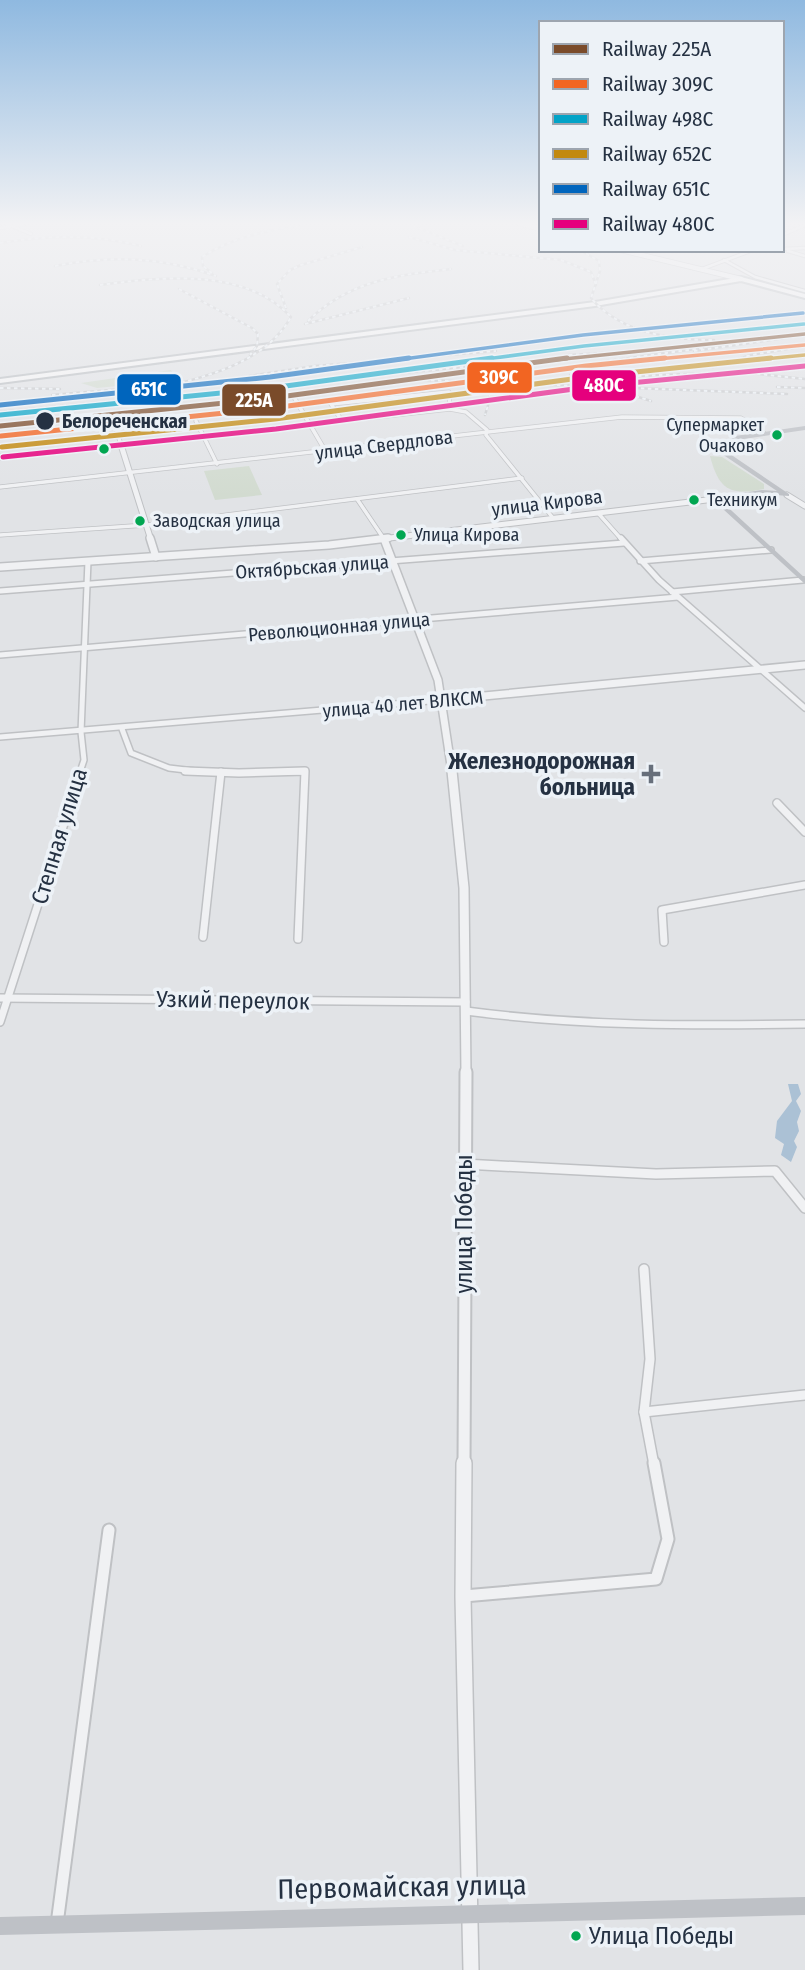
<svg xmlns="http://www.w3.org/2000/svg" width="805" height="1970" font-family="'Fira Sans Condensed',sans-serif">
<style>
.green{fill:#d2dbd0}
.water{fill:#abc1d5}
.lines{fill:none;stroke-linecap:round;stroke-linejoin:round}
.minor-far5-casing{stroke:#bfc1c4;stroke-width:4.5}
.minor-far4-casing{stroke:#bfc1c4;stroke-width:5}
.minor-far3-casing{stroke:#bfc1c4;stroke-width:8}
.minor-far2-casing{stroke:#bfc1c4;stroke-width:10}
.minor-far1-casing{stroke:#bfc1c4;stroke-width:12}
.minor-casing{stroke:#bfc1c4;stroke-width:15}
.tertiary-far5-casing{stroke:#bfc1c4;stroke-width:6}
.tertiary-far4-casing{stroke:#bfc1c4;stroke-width:7}
.tertiary-far3-casing{stroke:#bfc1c4;stroke-width:10}
.tertiary-far2-casing{stroke:#bfc1c4;stroke-width:12}
.tertiary-far1-casing{stroke:#bfc1c4;stroke-width:15}
.tertiary-casing{stroke:#bfc1c4;stroke-width:18}
.primary-casing{stroke:#bcc0c4;stroke-width:4}
.minor-far5{stroke:#f0f1f3;stroke-width:2.5}
.minor-far4{stroke:#f0f1f3;stroke-width:3.5}
.minor-far3{stroke:#f0f1f3;stroke-width:5}
.minor-far2{stroke:#f0f1f3;stroke-width:7}
.minor-far1{stroke:#f0f1f3;stroke-width:9}
.minor{stroke:#f0f1f3;stroke-width:11}
.tertiary-far5{stroke:#f0f1f3;stroke-width:4.5}
.tertiary-far4{stroke:#f0f1f3;stroke-width:5}
.tertiary-far3{stroke:#f0f1f3;stroke-width:7}
.tertiary-far2{stroke:#f0f1f3;stroke-width:9}
.tertiary-far1{stroke:#f0f1f3;stroke-width:11}
.tertiary{stroke:#f0f1f3;stroke-width:15}
.secondary{fill:#bec1c6;fill-rule:evenodd}
.primary{fill:#f5f5f6;fill-rule:evenodd}
.rail-casing{stroke:#c9cbce;stroke-width:2.5}
.rail{stroke:#edf2f7;stroke-width:2;stroke-dasharray:3.5;stroke-linecap:butt}
.rail-1-far1-casing{stroke:#edf2f7;stroke-width:6}
.rail-1-casing{stroke:#edf2f7;stroke-width:8}
.rail-2-far1-casing{stroke:#edf2f7;stroke-width:6}
.rail-2-casing{stroke:#edf2f7;stroke-width:8}
.rail-3-far1-casing{stroke:#edf2f7;stroke-width:6}
.rail-3-casing{stroke:#edf2f7;stroke-width:8}
.rail-4-far1-casing{stroke:#edf2f7;stroke-width:6}
.rail-4-casing{stroke:#edf2f7;stroke-width:8}
.rail-5-far1-casing{stroke:#edf2f7;stroke-width:6}
.rail-5-casing{stroke:#edf2f7;stroke-width:8}
.rail-6-casing{stroke:#edf2f7;stroke-width:8}
.rail-1-far1{stroke:#7a4b2a;stroke-width:3.5}
.rail-1{stroke:#7a4b2a;stroke-width:5}
.rail-2-far1{stroke:#f26522;stroke-width:3.5}
.rail-2{stroke:#f26522;stroke-width:5}
.rail-3-far1{stroke:#02a3c7;stroke-width:3.5}
.rail-3{stroke:#02a3c7;stroke-width:5}
.rail-4-far1{stroke:#c28910;stroke-width:3.5}
.rail-4{stroke:#c28910;stroke-width:5}
.rail-5-far1{stroke:#0065bd;stroke-width:3.5}
.rail-5{stroke:#0065bd;stroke-width:5}
.rail-6{stroke:#e5007d;stroke-width:5}
.stop-dot{fill:#253142;stroke:#edf2f7;stroke-width:2.5}
.bus-dot{fill:#00a651;stroke:#edf2f7;stroke-width:2.5}
.poi-dot{fill:#676f7b;stroke:#edf2f7;stroke-width:2.5}
.labels{text-anchor:middle;dominant-baseline:central;stroke-width:7;stroke-linejoin:round;paint-order:stroke}
.far-bus-label{font-size:18px;fill:#253142;stroke:#edf2f7;text-anchor:start}
.far-stop-label{font-size:19px;font-weight:bold;fill:#253142;stroke:#edf2f7;text-anchor:start}
.far-street-label{font-size:19px;fill:#253142;stroke:#edf2f7}
.poi-label{font-size:23px;font-weight:bold;fill:#253142;stroke:#edf2f7;text-anchor:end}
.street-label{font-size:23px;fill:#253142;stroke:#edf2f7}
.near-bus-label{font-size:24px;fill:#253142;stroke:#edf2f7;text-anchor:start}
.near-street-label{font-size:28px;fill:#253142;stroke:#edf2f7}
.line-badge{stroke:#edf2f7;stroke-width:2.5}
.badge-label{font-size:19px;text-anchor:middle;font-weight:bold;fill:#fff}
</style>
<rect width="100%" height="100%" fill="#e1e3e6"/>
<g class="green">
<polygon points="171,370 173,373 161,375 171,384 159,382 97,388 81,383"/>
<path d="M710,456L722,457L764,484V489C730,496 719,490 710,456Z"/>
<polygon points="249,466 262,495 215,500 204,471"/>
</g>
<polygon class="water" points="788,1084 798,1084 801,1094 796,1101 801,1111 797,1122 799,1131 794,1141 797,1147 791,1162 781,1155 784,1144 775,1138 777,1121 792,1101"/>
<g class="lines">
<g class="minor-far5-casing">
<g id="minor-far5">
<polyline points="0,221 31,234"/>
<polyline points="0,228 38,221"/>
<polyline points="782,235 805,225"/>
<polyline points="782,249 805,248"/>
<polyline points="788,251 805,256"/>
<polyline points="724,260 755,277 805,291"/>
<polyline points="702,269 753,250"/>
</g>
</g>
<g class="minor-far4-casing">
<g id="minor-far4">
<polyline points="295,399 326,452"/>
<polyline points="114,421 121,445 450,409"/>
<polyline points="196,421 217,464"/>
<polyline points="342,421 331,404 449,392 450,409 466,412 487,430 486,435 553,518"/>
<polyline points="0,487 622,417 741,418 764,433"/>
<polyline points="357,499 384,539"/>
<polyline points="598,513 622,540"/>
<polyline points="0,535 147,525 522,478"/>
</g>
</g>
<g class="minor-far3-casing">
<g id="minor-far3">
<polyline points="621,538 659,580 805,708"/>
<polyline points="640,561 771,550"/>
<polyline points="0,591 624,543"/>
<polyline points="672,592 803,580"/>
<polyline points="0,655 678,597"/>
<polyline points="122,729 131,753 169,768 203,772"/>
<polyline points="0,737 442,700"/>
<polyline points="80,772 84,760 81,732 88,561"/>
<polyline points="267,772 305,772"/>
</g>
</g>
<g class="minor-far2-casing">
<g id="minor-far2">
<polyline points="185,771 239,773 305,771 298,939"/>
<polyline points="777,803 805,832"/>
<polyline points="203,937 221,772"/>
<polyline points="664,942 662,910 805,885"/>
<polyline points="0,998 466,1002"/>
<path d="M466,1011C579,1026 692,1026 805,1024"/>
<polyline points="0,1022 81,771"/>
</g>
</g>
<g class="minor-far1-casing">
<g id="minor-far1">
<polyline points="464,1164 656,1174 775,1171 805,1208"/>
<polyline points="644,1269 650,1359 644,1412 654,1465"/>
<polyline points="644,1412 805,1395"/>
</g>
</g>
<g class="minor-casing">
<g id="minor">
<polyline points="464,1596 656,1579 668,1539 654,1463"/>
<polyline points="57,1924 109,1530"/>
</g>
</g>
<g class="tertiary-far5-casing">
<g id="tertiary-far5">
<polyline points="512,221 541,229"/>
<polyline points="621,250 741,279"/>
</g>
</g>
<g class="tertiary-far4-casing">
<g id="tertiary-far4">
<polyline points="0,457 121,445 151,540"/>
<polyline points="787,495 805,506"/>
<polyline points="373,540 715,499"/>
</g>
</g>
<g class="tertiary-far3-casing">
<g id="tertiary-far3">
<polyline points="150,538 156,557"/>
<polyline points="384,539 438,680 452,772"/>
<polyline points="0,567 329,545 388,538"/>
<polyline points="442,700 805,665"/>
</g>
</g>
<g class="tertiary-far2-casing">
<polyline id="tertiary-far2" points="452,771 464,888 466,1074"/>
</g>
<g class="tertiary-far1-casing">
<polyline id="tertiary-far1" points="464,1465 466,1072"/>
</g>
<g class="tertiary-casing">
<polyline id="tertiary" points="464,1463 463,1597 471,1970"/>
</g>
<g class="primary-casing">
<polygon id="primary" points="741,277 805,294 805,298 741,281 595,306 0,383 0,379 595,302"/>
</g>
<use href="#minor-far5" class="minor-far5"/>
<use href="#minor-far4" class="minor-far4"/>
<use href="#minor-far3" class="minor-far3"/>
<use href="#minor-far2" class="minor-far2"/>
<use href="#minor-far1" class="minor-far1"/>
<use href="#minor" class="minor"/>
<use href="#tertiary-far5" class="tertiary-far5"/>
<use href="#tertiary-far4" class="tertiary-far4"/>
<use href="#tertiary-far3" class="tertiary-far3"/>
<use href="#tertiary-far2" class="tertiary-far2"/>
<use href="#tertiary-far1" class="tertiary-far1"/>
<use href="#tertiary" class="tertiary"/>
<g class="secondary">
<polygon points="805,426 805,430 737,440 727,448 727,452 789,494 789,496 762,494 720,500 805,578 805,584 712,499 715,497 762,490 777,491 722,454 721,447 735,436"/>
<polygon points="805,1897 805,1915 0,1935 0,1917"/>
</g>
<use href="#primary" class="primary"/>
<g class="rail-casing">
<g id="rail">
<polyline points="413,226 463,246"/>
<polyline points="409,237 455,250 561,260 591,272 596,285"/>
<path d="M0,243C48,235 94,234 141,246"/>
<path d="M580,250L599,261L600,271L591,298C620,333 671,340 714,340"/>
<path d="M55,266C111,255 162,257 216,276"/>
<path d="M212,273L203,266L202,257C240,232 285,228 329,221"/>
<path d="M100,285C161,277 245,267 291,317C265,363 208,376 160,388"/>
<polyline points="179,289 252,328 258,334 257,346 250,355"/>
<polyline points="286,308 277,284 290,270 301,265 362,247"/>
<path d="M308,321C348,281 397,275 451,269"/>
<polyline points="305,324 409,298"/>
<polyline points="694,351 805,335"/>
<polyline points="569,355 603,353"/>
<polyline points="713,367 751,355 805,346"/>
<polyline points="512,374 703,348"/>
<polyline points="570,375 600,374"/>
<polyline points="250,376 315,366 496,351"/>
<polyline points="610,377 740,372 805,379"/>
<polyline points="424,380 787,394"/>
<polyline points="472,383 489,391 490,399 485,415"/>
<polyline points="777,387 805,388"/>
<polyline points="0,388 60,389"/>
<polyline points="629,394 651,401"/>
<polyline points="52,395 168,385"/>
<polyline points="0,412 578,356"/>
</g>
</g>
<use href="#rail" class="rail"/>
<g class="rail-1-far1-casing">
<polyline id="rail-1-far1" points="554,360 805,334"/>
</g>
<g class="rail-1-casing">
<polyline id="rail-1" points="0,426 272,398 567,358"/>
</g>
<g class="rail-2-far1-casing">
<polyline id="rail-2-far1" points="647,360 805,345"/>
</g>
<g class="rail-2-casing">
<polyline id="rail-2" points="1,436 273,408 586,366 665,358"/>
</g>
<g class="rail-3-far1-casing">
<polyline id="rail-3-far1" points="479,360 584,346 804,324"/>
</g>
<g class="rail-3-casing">
<polyline id="rail-3" points="0,415 271,388 492,358"/>
</g>
<g class="rail-4-far1-casing">
<polyline id="rail-4-far1" points="754,360 805,355"/>
</g>
<g class="rail-4-casing">
<polyline id="rail-4" points="2,447 275,419 587,377 771,358"/>
</g>
<g class="rail-5-far1-casing">
<polyline id="rail-5-far1" points="396,360 583,335 803,313"/>
</g>
<g class="rail-5-casing">
<polyline id="rail-5" points="0,405 270,377 409,358"/>
</g>
<g class="rail-6-casing">
<polyline id="rail-6" points="3,457 276,429 589,387 805,366"/>
</g>
<use href="#rail-1-far1" class="rail-1-far1"/>
<use href="#rail-1" class="rail-1"/>
<use href="#rail-2-far1" class="rail-2-far1"/>
<use href="#rail-2" class="rail-2"/>
<use href="#rail-3-far1" class="rail-3-far1"/>
<use href="#rail-3" class="rail-3"/>
<use href="#rail-4-far1" class="rail-4-far1"/>
<use href="#rail-4" class="rail-4"/>
<use href="#rail-5-far1" class="rail-5-far1"/>
<use href="#rail-5" class="rail-5"/>
<use href="#rail-6" class="rail-6"/>
</g>
<linearGradient id="sky" x2="0" y2="1"><stop stop-color="#8fb9e0"/><stop offset="0.45" stop-color="#f2f2f4"/><stop offset="1" stop-color="#f2f2f4" stop-opacity="0"/></linearGradient>
<rect width="805" height="496" fill="url(#sky)"/>
<circle class="stop-dot" cx="45" cy="421" r="10"/>
<g class="bus-dot">
<circle cx="777" cy="435" r="6"/>
<circle cx="104" cy="449" r="6"/>
<circle cx="694" cy="500" r="6"/>
<circle cx="140" cy="521" r="6"/>
<circle cx="401" cy="535" r="6"/>
<circle cx="576" cy="1936" r="6"/>
</g>
<path class="poi-dot" d="M647.5 763.5h7v7h7v7h-7v7h-7v-7h-7v-7h7z"/>
<g class="labels">
<g class="far-bus-label">
<text x="764" y="425" text-anchor="end">Супермаркет<tspan x="764" dy="21">Очаково</tspan></text>
<text x="707" y="500">Техникум</text>
<text x="153" y="521">Заводская улица</text>
<text x="414" y="535">Улица Кирова</text>
</g>
<g class="far-stop-label">
<text x="62" y="421">Белореченская</text>
</g>
<g class="far-street-label">
<text transform="translate(384 445) rotate(-7)">улица Свердлова</text>
<text transform="translate(547 503) rotate(-7)">улица Кирова</text>
<text transform="translate(312 567) rotate(-4)">Октябрьская улица</text>
<text transform="translate(339 627) rotate(-5)">Революционная улица</text>
<text transform="translate(403 704) rotate(-5)">улица 40 лет ВЛКСМ</text>
</g>
<g class="poi-label">
<text x="635" y="761">Железнодорожная<tspan x="635" dy="26">больница</tspan></text>
</g>
<g class="street-label">
<text transform="translate(59 836) rotate(-73)">Степная улица</text>
<text transform="translate(233 1000) rotate(1)">Узкий переулок</text>
<text transform="translate(464 1224) rotate(-90)">улица Победы</text>
</g>
<g class="near-bus-label">
<text x="589" y="1936">Улица Победы</text>
</g>
<g class="near-street-label">
<text transform="translate(402 1887) rotate(-1)">Первомайская улица</text>
</g>
</g>
<g class="line-badge">
<rect x="466" y="361" width="67" height="33" rx="7" fill="#f26522"/>
<rect x="571" y="369" width="66" height="33" rx="7" fill="#e5007d"/>
<rect x="116" y="373" width="66" height="33" rx="7" fill="#0065bd"/>
<rect x="221" y="383" width="66" height="34" rx="7" fill="#7a4b2a"/>
</g>
<g class="badge-label">
<text x="499" y="384">309С</text>
<text x="604" y="392">480С</text>
<text x="149" y="396">651С</text>
<text x="254" y="407">225А</text>
</g>
<rect x="539" y="21" width="245" height="231" fill="#edf2f7" stroke="#9da5af" stroke-width="2"/>
<rect x="553" y="44" width="35" height="10" fill="#7a4b2a" stroke="#9da5af" stroke-width="2"/>
<text x="602" y="56" font-size="21" fill="#253142">Railway 225А</text>
<rect x="553" y="79" width="35" height="10" fill="#f26522" stroke="#9da5af" stroke-width="2"/>
<text x="602" y="91" font-size="21" fill="#253142">Railway 309С</text>
<rect x="553" y="114" width="35" height="10" fill="#02a3c7" stroke="#9da5af" stroke-width="2"/>
<text x="602" y="126" font-size="21" fill="#253142">Railway 498С</text>
<rect x="553" y="149" width="35" height="10" fill="#c28910" stroke="#9da5af" stroke-width="2"/>
<text x="602" y="161" font-size="21" fill="#253142">Railway 652С</text>
<rect x="553" y="184" width="35" height="10" fill="#0065bd" stroke="#9da5af" stroke-width="2"/>
<text x="602" y="196" font-size="21" fill="#253142">Railway 651С</text>
<rect x="553" y="219" width="35" height="10" fill="#e5007d" stroke="#9da5af" stroke-width="2"/>
<text x="602" y="231" font-size="21" fill="#253142">Railway 480С</text>
</svg>
